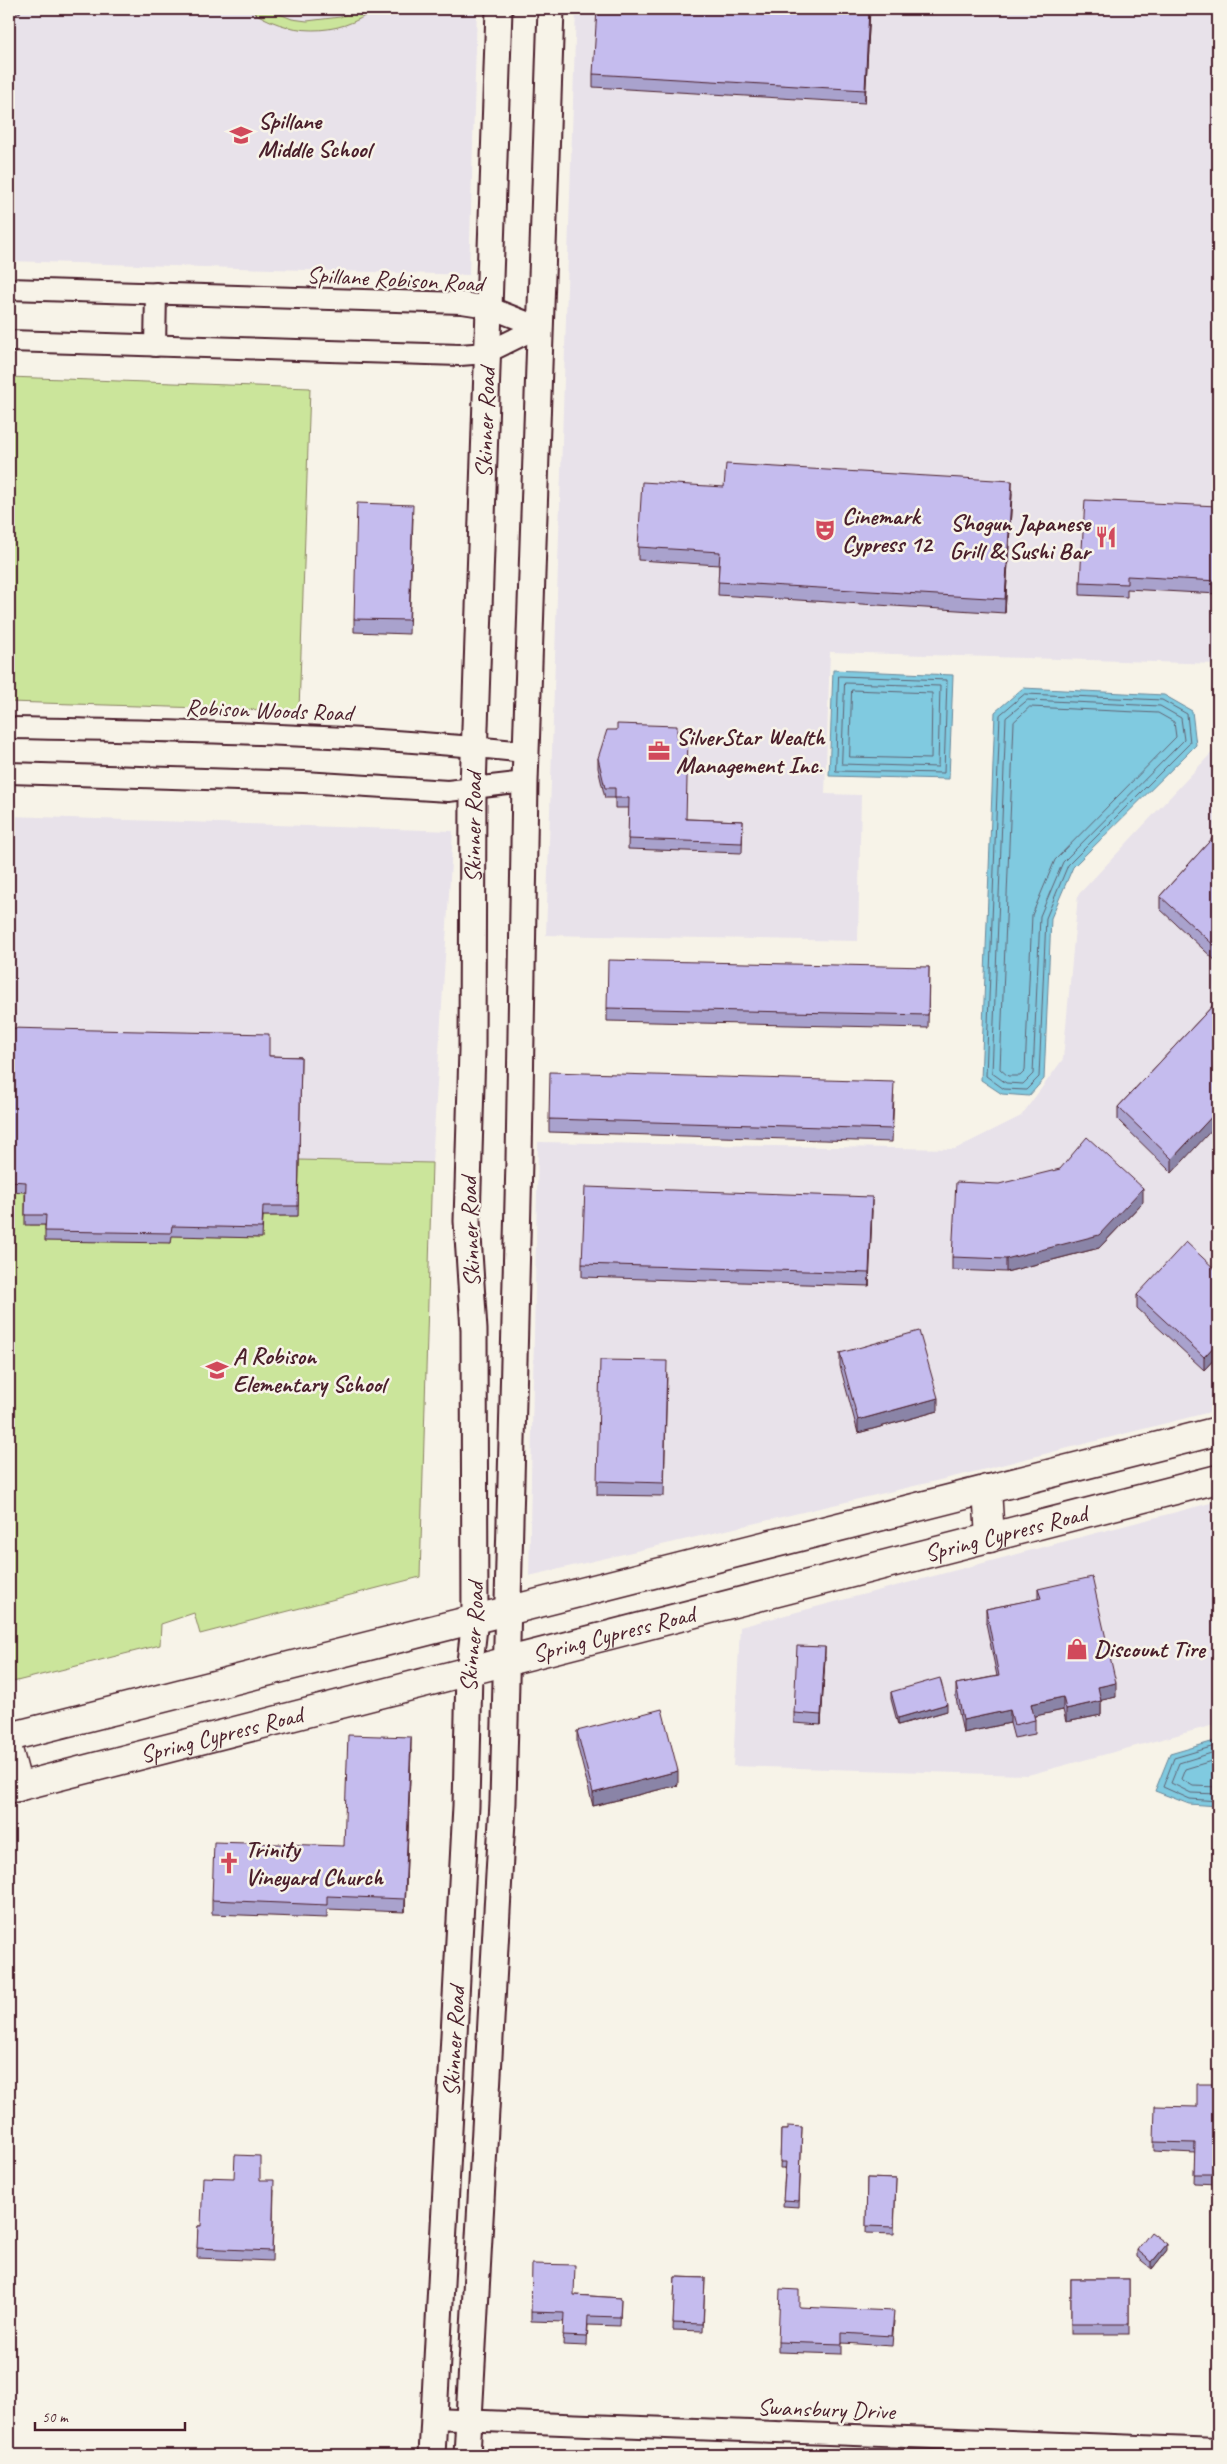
<svg xmlns="http://www.w3.org/2000/svg" width="1227" height="2464" font-family="Caveat,sans-serif">
<style>
.built{fill:#e8e2ea}
.green{fill:#cbe59b;stroke:#8a8263}
.water{fill:#80cae0;stroke:#6a8698}
.lines{fill:none;stroke-linecap:round;stroke-linejoin:round}
.shore{stroke:#606373;stroke-width:1}
.minor-casing{stroke:#4a1f2b;stroke-width:24}
.tertiary-casing{stroke:#4a1f2b;stroke-width:29}
.primary-casing{stroke:#4a1f2b;stroke-width:31}
.minor{stroke:#f7f3e8;stroke-width:20}
.tertiary{stroke:#f7f3e8;stroke-width:25}
.primary{stroke:#f7f3e8;stroke-width:28}
.wall{fill:#a9a2cd;stroke:#4a1f2b}
.shaded-wall{fill:#8a84a7;stroke:#4a1f2b}
.building{fill:#c5bcee;stroke:#4a1f2b}
.labels{text-anchor:middle;dominant-baseline:central;stroke-width:5;stroke-linejoin:round;paint-order:stroke}
.poi-label{font-size:24px;font-weight:bold;fill:#4a1f2b;stroke:#f7f3e8;text-anchor:start}
.street-label{font-size:24px;fill:#4a1f2b;stroke:#f7f3e8}
</style>
<rect width="100%" height="100%" fill="#f7f3e8"/>
<filter id="ink" filterUnits="userSpaceOnUse"><feTurbulence type="fractalNoise" baseFrequency=".02" numOctaves="2"/><feDisplacementMap in="SourceGraphic" scale="10" xChannelSelector="R" yChannelSelector="G"/><feConvolveMatrix kernelMatrix="1 2 1 2 8 2 1 2 1" color-interpolation-filters="sRGB"/></filter>
<g filter="url(#ink)">
<g class="built">
<polygon points="9,9 477,9 469,275 9,261"/>
<polygon points="576,9 1218,9 1218,664 830,652 825,794 861,795 858,941 546,935"/>
<polygon points="1218,746 1218,1410 974,1472 529,1576 538,1142 955,1149 1021,1116 1063,1059 1078,895"/>
<polygon points="9,816 453,831 432,1163 420,1577 200,1634 194,1613 161,1624 160,1645 9,1683"/>
<polygon points="1218,1501 1218,1724 1028,1775 733,1766 740,1627"/>
</g>
<g class="green">
<path d="M249,9H267L292,19L307,21L340,17L358,9H375C338,38 287,36 249,9Z"/>
<polygon points="9,377 310,388 299,711 9,702"/>
<polygon points="299,1160 432,1163 420,1577 200,1634 194,1613 161,1624 160,1645 9,1683 9,1191 26,1192 30,1225 46,1225 171,1243 172,1229 200,1236 261,1238 263,1216 298,1216"/>
</g>
<g class="water">
<polygon points="833,670 953,675 949,779 829,776"/>
<polygon points="1023,688 1164,695 1192,711 1196,745 1073,867 1051,918 1044,1079 1029,1096 1002,1094 981,1080 995,712"/>
<polygon points="1218,1740 1218,1806 1189,1804 1155,1791 1170,1754"/>
</g>
<g class="lines">
<g class="shore">
<polygon points="839,676 947,680 944,773 836,771"/>
<polygon points="845,683 940,686 938,767 842,764"/>
<polygon points="852,690 932,693 931,759 850,757"/>
<polygon points="1025,694 1162,700 1187,714 1190,743 1068,865 1046,918 1039,1077 1026,1090 1004,1089 986,1076 1000,715"/>
<polygon points="1028,700 1160,706 1181,718 1184,740 1063,862 1040,916 1033,1074 1023,1084 1006,1083 992,1073 1006,718"/>
<polygon points="1030,707 1158,713 1174,722 1176,737 1055,860 1032,915 1025,1071 1020,1076 1008,1076 1000,1069 1014,722"/>
<polyline points="1218,1745 1174,1758 1163,1787 1190,1799 1218,1801"/>
<polyline points="1218,1751 1179,1763 1171,1783 1191,1793 1218,1794"/>
<polyline points="1218,1759 1185,1769 1181,1779 1193,1786 1218,1787"/>
</g>
<g class="minor-casing">
<g id="minor">
<polyline points="9,289 462,303 488,307 539,327"/>
<polyline points="9,341 460,355 486,353 539,327"/>
<polyline points="155,346 156,293"/>
<path d="M9,728C182,731 354,734 526,752"/>
<polyline points="9,773 304,782 448,791 525,782"/>
<polyline points="433,2419 1218,2449"/>
</g>
</g>
<g class="tertiary-casing">
<g id="tertiary">
<path id="s1" d="M432,2455L466,1806L469,1671L475,1619L474,1330L467,1221L472,1050L473,788L499,9"/>
<polyline points="467,2455 503,1802 519,1160 525,782 551,9"/>
</g>
</g>
<g class="primary-casing">
<g id="primary">
<polyline points="987,1489 990,1538"/>
<polyline points="9,1737 1218,1431"/>
<polyline points="9,1753 18,1787"/>
<path id="s2" d="M9,1789L1218,1479"/>
</g>
</g>
<use href="#minor" class="minor"/>
<use href="#tertiary" class="tertiary"/>
<use href="#primary" class="primary"/>
</g>
<g class="wall">
<polygon points="9,9 21,9 20,13 9,12"/>
<polygon points="870,9 865,103 593,87 593,74"/>
<polygon points="724,487 1012,494 1005,613 718,595 719,565 638,560 638,547"/>
<polygon points="1218,506 1218,594 1127,589 1127,597 1080,595 1080,582"/>
<polygon points="413,518 409,634 354,632 354,619"/>
<polygon points="598,758 686,819 743,821 742,853 628,849 629,808 615,808 615,798 605,798 598,768"/>
<polygon points="1218,832 1218,963 1160,909 1160,896"/>
<polygon points="929,967 928,1028 607,1021 607,1008"/>
<polygon points="1218,1000 1172,1173 1118,1120 1118,1107"/>
<polygon points="9,1028 269,1056 301,1057 298,1216 263,1216 262,1238 172,1236 171,1243 45,1241 45,1225 25,1225 25,1192 9,1191"/>
<polygon points="894,1096 892,1142 549,1132 549,1119"/>
<polygon points="1143,1202 1099,1248 1006,1272 952,1270 952,1257"/>
<polygon points="872,1210 869,1286 582,1277 582,1264"/>
<polygon points="1218,1272 1218,1355 1204,1370 1137,1308 1137,1295"/>
<polygon points="840,1353 938,1411 858,1433 840,1366"/>
<polygon points="667,1374 664,1496 597,1495 597,1481"/>
<polygon points="1038,1589 1116,1697 1101,1700 1101,1715 1066,1722 1063,1710 1034,1716 1035,1720 1035,1734 1014,1738 1010,1723 963,1733 956,1698 956,1684 997,1676 986,1623 986,1609 1038,1599"/>
<polygon points="825,1657 821,1725 794,1723 794,1713"/>
<polygon points="891,1692 947,1711 898,1725 891,1699"/>
<polygon points="577,1731 678,1785 593,1806 577,1744"/>
<polygon points="411,1750 405,1912 327,1909 327,1918 212,1914 212,1900 344,1846"/>
<polygon points="1218,2084 1218,2184 1194,2183 1195,2153 1154,2151 1154,2142 1197,2107"/>
<polygon points="802,2127 799,2207 783,2206 785,2168 780,2168 781,2130 788,2130"/>
<polygon points="867,2178 896,2179 894,2234 866,2233"/>
<polygon points="260,2180 274,2190 272,2261 197,2258 198,2226 201,2226"/>
<polygon points="1137,2250 1167,2250 1152,2269 1137,2257"/>
<polygon points="675,2277 705,2278 703,2331 673,2330"/>
<rect x="1071" y="2279" width="58" height="55"/>
<polygon points="575,2295 621,2298 620,2326 588,2325 587,2346 563,2345 564,2322 531,2321 531,2312"/>
<polygon points="799,2307 894,2321 892,2346 842,2343 842,2354 778,2352 778,2342"/>
</g>
<g class="shaded-wall">
<polygon points="869,9 870,9 865,103 865,90"/>
<polygon points="1012,481 1012,494 1005,613 1005,599"/>
<polygon points="1218,1110 1218,1123 1172,1173 1172,1159"/>
<polygon points="1143,1188 1143,1202 1099,1248 1006,1272 1006,1259"/>
<polygon points="872,1197 872,1210 869,1286 869,1273"/>
<polygon points="1218,1342 1218,1355 1204,1370 1204,1357"/>
<polygon points="938,1398 938,1411 858,1433 858,1420"/>
<polygon points="825,1647 825,1657 821,1725 821,1715"/>
<polygon points="1116,1683 1116,1697 1098,1701 1098,1687"/>
<polygon points="1063,1697 1063,1710 1031,1717 1031,1704"/>
<polygon points="1101,1701 1101,1715 1066,1722 1066,1709"/>
<polygon points="947,1704 947,1711 898,1725 898,1718"/>
<polygon points="1010,1710 1010,1723 963,1733 963,1720"/>
<polygon points="411,1737 411,1750 405,1912 405,1899"/>
<polygon points="678,1771 678,1785 593,1806 593,1793"/>
<polygon points="1167,2244 1167,2250 1152,2269 1152,2262"/>
</g>
<g class="building">
<polygon points="597,9 869,9 865,90 593,74"/>
<polygon points="726,464 1012,481 1005,599 718,582 720,552 638,547 642,482 724,487"/>
<polygon points="1085,500 1218,506 1218,581 1127,576 1127,584 1080,582"/>
<polygon points="357,503 413,505 409,620 354,619"/>
<polygon points="617,724 677,726 677,738 688,738 686,819 743,821 742,843 628,839 629,798 615,798 615,788 605,788 598,758 607,730 617,730"/>
<polygon points="1218,832 1218,949 1160,896"/>
<polygon points="608,960 929,967 928,1015 607,1008"/>
<polygon points="1218,1000 1218,1110 1172,1159 1118,1107"/>
<polygon points="9,1028 269,1034 269,1056 301,1057 298,1206 263,1206 262,1228 172,1226 171,1233 45,1231 46,1215 25,1215 26,1182 9,1181"/>
<polygon points="550,1072 894,1082 892,1129 549,1119"/>
<polygon points="1087,1137 1143,1188 1099,1235 1006,1259 952,1257 956,1182 999,1184 1060,1169"/>
<polygon points="585,1187 872,1197 869,1273 582,1264"/>
<polygon points="1186,1242 1218,1272 1218,1342 1204,1357 1137,1295"/>
<polygon points="919,1331 938,1398 858,1420 840,1353"/>
<polygon points="600,1360 667,1361 664,1483 597,1481"/>
<polygon points="1092,1577 1116,1683 1098,1687 1101,1701 1066,1709 1063,1697 1031,1704 1035,1720 1014,1725 1010,1710 963,1720 956,1684 999,1676 986,1609 1041,1598 1038,1589"/>
<polygon points="797,1646 825,1647 821,1715 794,1713"/>
<polygon points="940,1678 947,1704 898,1718 891,1692"/>
<polygon points="662,1709 678,1771 593,1793 577,1731"/>
<polygon points="348,1735 411,1737 405,1899 327,1896 327,1905 212,1900 214,1842 344,1846"/>
<polygon points="1197,2084 1218,2084 1218,2174 1194,2174 1195,2143 1154,2142 1155,2106 1197,2107"/>
<polygon points="788,2126 802,2127 799,2201 783,2200 786,2162 780,2162 781,2130 788,2130"/>
<polygon points="235,2155 260,2156 260,2180 274,2180 272,2251 197,2248 198,2226 201,2226 203,2177 234,2178"/>
<polygon points="867,2178 896,2179 894,2227 866,2226"/>
<polygon points="1151,2232 1167,2244 1152,2262 1137,2250"/>
<polygon points="532,2264 575,2265 574,2295 621,2298 620,2317 588,2316 587,2337 563,2336 564,2313 531,2312"/>
<polygon points="675,2277 705,2278 703,2324 673,2323"/>
<rect x="1071" y="2279" width="58" height="45"/>
<polygon points="780,2289 799,2290 799,2307 894,2311 892,2336 842,2333 842,2344 778,2342"/>
</g>
</g>
<defs>
<g id="school-bare" transform="scale(1.725)"><path d="M0-5L7-2L0 1L-7-2ZM-4 1L0 2.5L4 1V4Q0 6-4 4Z" fill="#d1495b" stroke="#f7f3e8" stroke-width="2.5" paint-order="stroke"/></g>
<g id="theatre-bare" transform="scale(1.725)"><path d="M-5-5.5Q0-4 5-5.5V0Q5 5 0 6Q-5 5-5 0ZM-3.3-2.5H-1v1.5H-3.3ZM1-2.5H3.3v1.5H1ZM-2.8 1Q0 5.5 2.8 1Z" fill="#d1495b" stroke="#f7f3e8" stroke-width="2.5" paint-order="stroke"/></g>
<g id="restaurant-bare" transform="scale(1.725)"><path d="M-5-6h1v4h1v-4h1v4h1v-4h1v5L-1.5 .5V6h-2V.5L-5-1ZM5-6V6H3V1.5H1.5Q1.5-4 5-6Z" fill="#d1495b" stroke="#f7f3e8" stroke-width="2.5" paint-order="stroke"/></g>
<g id="office-bare" transform="scale(1.725)"><path d="M-6-3h4V-5.5h4V-3h4V5H-6ZM-1-4.5V-3h2v-1.5ZM-6 0V1H6V0Z" fill="#d1495b" stroke="#f7f3e8" stroke-width="2.5" paint-order="stroke"/></g>
<g id="shop-bare" transform="scale(1.725)"><path d="M-5-2.5h2.3a2.7 3.5 0 0 1 5.4 0H5L5.5 6h-11ZM-1.5-2.5h3a1.5 2.3 0 0 0-3 0Z" fill="#d1495b" stroke="#f7f3e8" stroke-width="2.5" paint-order="stroke"/></g>
<g id="church-bare" transform="scale(1.725)"><path d="M-1.2-6h2.4v3.5h3.3v2.4h-3.3V6h-2.4V-.1h-3.3v-2.4h3.3Z" fill="#d1495b" stroke="#f7f3e8" stroke-width="2.5" paint-order="stroke"/></g>
</defs>
<g fill-rule="evenodd">
<use href="#school-bare" x="241" y="135"/>
<use href="#theatre-bare" x="825" y="530"/>
<use href="#restaurant-bare" x="1106" y="537"/>
<use href="#office-bare" x="659" y="751"/>
<use href="#school-bare" x="217" y="1370"/>
<use href="#shop-bare" x="1077" y="1649"/>
<use href="#church-bare" x="229" y="1863"/>
</g>
<g class="labels">
<g class="poi-label">
<text x="258" y="121">Spillane<tspan x="258" dy="28">Middle School</tspan></text>
<text x="842" y="516">Cinemark<tspan x="842" dy="28">Cypress 12</tspan></text>
<text x="1090" y="523" text-anchor="end">Shogun Japanese<tspan x="1090" dy="28">Grill &amp; Sushi Bar</tspan></text>
<text x="676" y="737">SilverStar Wealth<tspan x="676" dy="28">Management Inc.</tspan></text>
<text x="233" y="1356">A Robison<tspan x="233" dy="28">Elementary School</tspan></text>
<text x="1094" y="1649">Discount Tire</text>
<text x="245" y="1849">Trinity<tspan x="245" dy="28">Vineyard Church</tspan></text>
</g>
<g class="street-label">
<text transform="translate(395 279) rotate(3)">Spillane Robison Road</text>
<text stroke="none"><textPath href="#s1" startOffset="2034">Skinner Road</textPath></text>
<text transform="translate(269 710) rotate(2)">Robison Woods Road</text>
<text stroke="none"><textPath href="#s1" startOffset="1629">Skinner Road</textPath></text>
<text transform="translate(470 1232) rotate(-92)">Skinner Road</text>
<text stroke="none"><textPath href="#s2" startOffset="1029">Spring Cypress Road</textPath></text>
<text stroke="none"><textPath href="#s2" startOffset="624">Spring Cypress Road</textPath></text>
<text stroke="none"><textPath href="#s1" startOffset="819">Skinner Road</textPath></text>
<text stroke="none"><textPath href="#s2" startOffset="219">Spring Cypress Road</textPath></text>
<text stroke="none"><textPath href="#s1" startOffset="414">Skinner Road</textPath></text>
<text transform="translate(826 2409) rotate(2)">Swansbury Drive</text>
</g>
</g>
<rect width="1227" height="2464" fill="none" stroke="#f7f3e8" stroke-width="30"/>
<rect x="15" y="15" width="1197" height="2434" fill="none" stroke="#4a1f2b" stroke-width="2" filter="url(#ink)"/>
<path d="M35 2422v8h150v-8" fill="none" stroke="#4a1f2b" stroke-width="2.5"/>
<text x="42" y="2422" font-size="15" fill="#4a1f2b" stroke="#f7f3e8" stroke-width="4" paint-order="stroke">50 m</text>
</svg>
